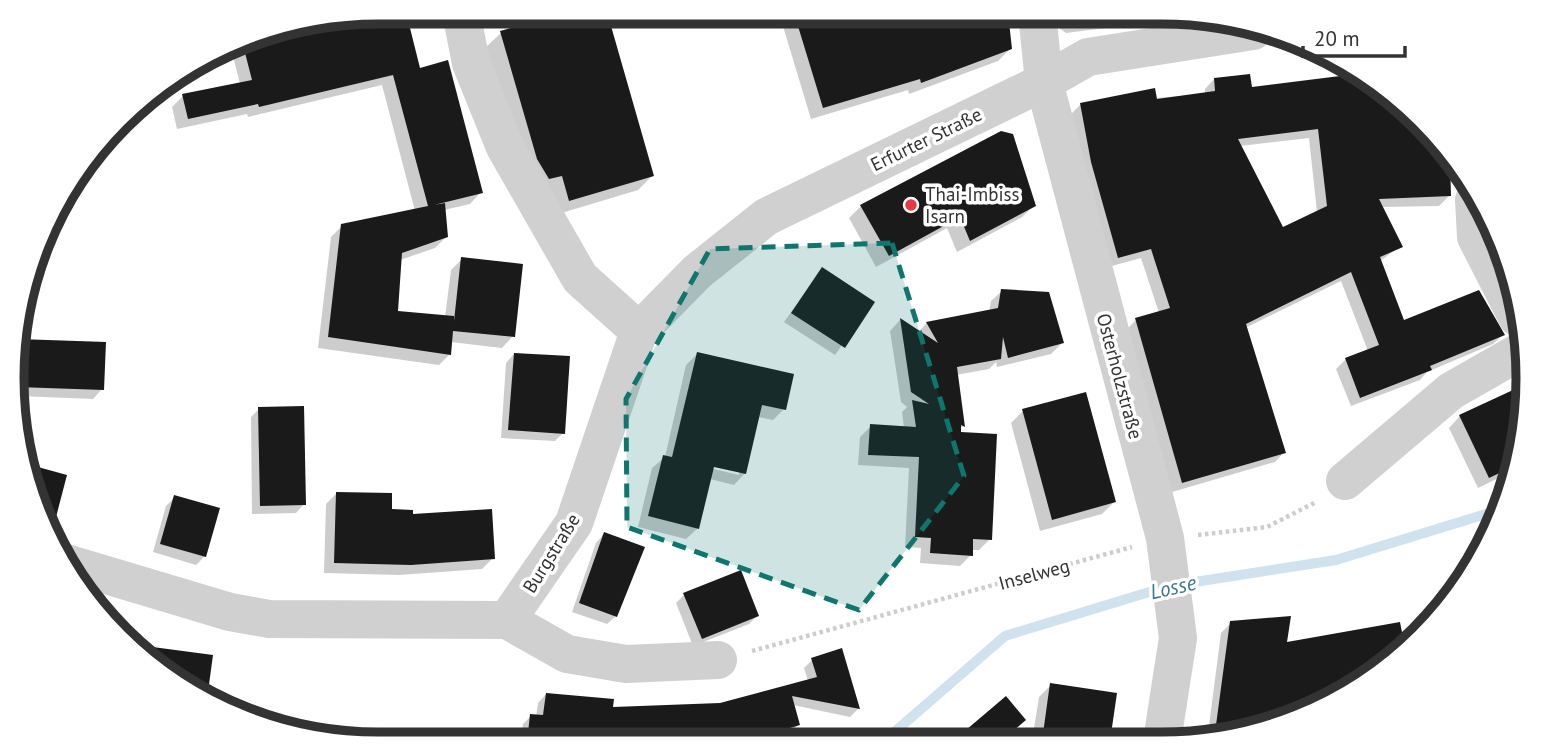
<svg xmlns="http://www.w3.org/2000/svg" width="1541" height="756" viewBox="0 0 1541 756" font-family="'PT Sans',sans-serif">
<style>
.shadow{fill:#0003;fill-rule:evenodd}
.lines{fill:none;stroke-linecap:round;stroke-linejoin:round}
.stream{stroke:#cfe2ee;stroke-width:10}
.building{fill:#1a1a1a;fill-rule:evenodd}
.path{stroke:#cdcdcd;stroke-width:4.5;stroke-dasharray:3.5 3.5;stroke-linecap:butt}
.minor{stroke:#d0d0d0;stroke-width:38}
.marked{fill:#0f766e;fill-opacity:0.2;stroke:#0f766e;stroke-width:5;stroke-dasharray:14 9;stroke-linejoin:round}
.poi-dot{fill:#e63946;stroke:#fff;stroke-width:2.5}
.labels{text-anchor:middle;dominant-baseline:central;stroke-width:7;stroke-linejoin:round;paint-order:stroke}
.street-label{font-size:19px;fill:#333;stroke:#fff}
.poi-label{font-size:19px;fill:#333;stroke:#fff;text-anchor:start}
.water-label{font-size:21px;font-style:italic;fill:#3f7597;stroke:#fff}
.rim{fill:none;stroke:#333;stroke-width:9}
</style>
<rect width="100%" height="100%" fill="#fff"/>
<g class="shadow">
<polygon points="519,12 605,12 652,176 638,190 555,215 523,174 486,47 501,33 523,26"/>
<polygon points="779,13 867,13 872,30 923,13 1006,13 1010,49 998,61 909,94 908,90 811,119"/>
<polygon points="1054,13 1122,13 1122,19 1114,27 1066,33 1056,26"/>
<polygon points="369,14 418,70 481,192 470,204 444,210 446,237 435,248 400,260 397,313 445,317 451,270 462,259 513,336 502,348 451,342 450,354 439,365 318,348 331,237 342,226 415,211 382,85 248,117 247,114 177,129 172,107 183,96 240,84 231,48 260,32"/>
<path d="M1358,76L1364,80L1365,95H1383L1438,137L1448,155L1449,196L1439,206L1381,207L1401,246L1380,261L1403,322L1503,335L1493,344L1427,372L1420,380L1351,406L1336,369L1346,359L1368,351L1341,281L1245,328L1284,452L1275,462L1172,492L1126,330L1136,320L1159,313L1141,258L1108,267L1071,114L1081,104L1205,94V89L1214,79L1250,89ZM1309,138L1317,212L1282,229L1240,146Z"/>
<polygon points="1034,205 1022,217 957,252 947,228 876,267 849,218 861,206"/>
<polygon points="822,269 873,302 835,355 784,322"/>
<polygon points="32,276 31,342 102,389 93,399 18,396 17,430 19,306"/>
<polygon points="1002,291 1062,343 1051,354 997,367 996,362 989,369 956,375 963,426 959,430 990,539 979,550 971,550 971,555 960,566 920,563 921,548 905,547 909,468 858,465 860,437 871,426 904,428 902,412 907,407 901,402 890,331 900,320 918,332 927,323 989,312 991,301"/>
<polygon points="514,354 563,433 555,441 501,438 506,363"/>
<path d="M697,354L784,409L773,420L758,417L745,473L734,485L710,479L698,528L686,539L638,527L652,468L665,457L686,365ZM706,464L739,471V475L705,467Z"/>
<polygon points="1526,385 1528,402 1509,473 1478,488 1449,428 1460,416"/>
<polygon points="259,409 304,504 296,513 252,514 251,417"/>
<polygon points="1023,411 1114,502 1102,514 1040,531 1011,423"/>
<polygon points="337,493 411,516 493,558 482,569 399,575 324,573 326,504"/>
<polygon points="175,497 205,556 196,565 153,552 166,506"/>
<polygon points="604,534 616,616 607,624 572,612 596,543"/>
<polygon points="684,595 757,616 749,624 693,646 676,603"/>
<polygon points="1231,623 1288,644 1276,725 1207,741 1221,633"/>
<polygon points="841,650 858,709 850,717 793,705 798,725 790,733 759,742 521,743 523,724 531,716 536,717 538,703 546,694 611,709 720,705 808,681 804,668 812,660"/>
<polygon points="1051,685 1108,741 1032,741 1039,697"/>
</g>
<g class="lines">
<polyline class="stream" points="883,742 1005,636 1169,586 1336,560 1499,510"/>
</g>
<g class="building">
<polygon points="378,12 406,12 420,68 448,60 483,193 434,205 445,203 448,237 402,253 398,311 454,316 454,321 461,257 523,264 515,337 453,331 451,355 328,337 341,224 428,206 393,75 259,107 258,104 188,119 182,94 252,80 243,45 309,29 307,24"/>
<polygon points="537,12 607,12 654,176 569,201 562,176 549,179 537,159 500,31 539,20"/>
<polygon points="794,13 869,13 873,28 917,13 1008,13 1012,49 921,83 920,79 823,108"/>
<path d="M1250,74L1252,87L1356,74L1438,137L1450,158L1451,196L1379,199L1403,247L1380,257L1404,320L1479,290L1505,335L1430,366L1432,370L1360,398L1345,358L1379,345L1351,272L1246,324L1286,453L1182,483L1135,318L1170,308L1151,249L1118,258L1091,162L1080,103L1155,88L1157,99L1215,91L1214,78ZM1318,129L1327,206L1283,227L1238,139Z"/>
<polygon points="1001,131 1013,134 1036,206 970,241 960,217 889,256 860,205"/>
<polygon points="822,267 875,302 845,348 791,313"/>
<polygon points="1001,289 1049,292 1064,343 1008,358 1003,337 1001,359 957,367 965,427 961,425 961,432 997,434 992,540 973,539 973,556 930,553 931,538 915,537 919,457 868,455 870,424 916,427 912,400 929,404 911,392 900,318 938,343 926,322 998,308"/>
<polygon points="18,339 106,342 104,390 17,387"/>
<polygon points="697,352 794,374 786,410 762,405 746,474 714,467 699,529 648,516 663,455 672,457"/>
<polygon points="514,353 570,356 565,434 508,430"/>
<polygon points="1526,384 1528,402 1510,468 1489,478 1459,415"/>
<polygon points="1086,392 1116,502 1052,520 1022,409"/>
<polygon points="304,406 306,505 260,506 258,407"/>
<polygon points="27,464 67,475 50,540 50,539"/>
<polygon points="336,492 392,493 392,509 413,510 413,514 492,509 495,559 411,565 334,563"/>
<polygon points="174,495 220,508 206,557 160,544"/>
<polygon points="604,532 645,547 617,617 579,603"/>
<polygon points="741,570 759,616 702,639 683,593"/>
<polygon points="1291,616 1287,642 1400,622 1405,648 1367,682 1281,724 1214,740 1230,621"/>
<polygon points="130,644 213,655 207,699 178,679"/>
<polygon points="842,648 860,709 792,696 800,725 742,742 527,743 530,714 543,715 546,693 614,699 613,707 720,703 817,677 811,658"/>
<polygon points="1050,683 1117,693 1110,741 1042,741"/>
<polygon points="1006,696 1026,720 1001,741 953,741"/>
</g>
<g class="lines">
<g class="path">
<polyline points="1198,535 1267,527 1316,502"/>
<polyline points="752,651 1132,547"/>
</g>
<g class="minor">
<polyline points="461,12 471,63 505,147 580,278 639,331"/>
<polyline points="1037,13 1044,82 1165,538 1178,638 1162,741"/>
<polyline points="1474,200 1476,237 1517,317"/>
<polyline points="1345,481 1451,391 1521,351"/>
<polyline points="66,563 230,612 269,619 507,620 567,654 626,664 718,660"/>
<polyline points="507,620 574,523 639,331 697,272 766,217 1044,82 1088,57 1253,31"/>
</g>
</g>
<path class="marked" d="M892,243L964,476L859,610L627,527L626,399L710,249Z"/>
<circle class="poi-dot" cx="911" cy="205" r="7"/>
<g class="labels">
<g class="street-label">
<text transform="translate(926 139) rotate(-26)">Erfurter Straße</text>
<text transform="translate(1120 376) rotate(75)">Osterholzstraße</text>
<text transform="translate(551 553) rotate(-58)">Burgstraße</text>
<text transform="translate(1034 574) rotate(-15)">Inselweg</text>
</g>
<g class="poi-label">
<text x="925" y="194">Thai-Imbiss<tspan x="925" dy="22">Isarn</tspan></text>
</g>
<g class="water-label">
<text transform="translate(1173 587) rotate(-13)">Losse</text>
</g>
</g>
<path d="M0 0H1541V756H0ZM378 24H1162A354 354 0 0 1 1516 378V378A354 354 0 0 1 1162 732H378A354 354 0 0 1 24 378V378A354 354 0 0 1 378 24Z" fill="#fff" fill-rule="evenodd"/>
<path class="rim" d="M378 24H1162A354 354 0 0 1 1516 378V378A354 354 0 0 1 1162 732H378A354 354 0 0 1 24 378V378A354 354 0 0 1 378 24Z"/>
<path d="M1303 46v10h102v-10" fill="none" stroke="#333333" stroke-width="3.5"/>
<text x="1314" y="46" font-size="21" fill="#333333" stroke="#ffffff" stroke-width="5" paint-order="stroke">20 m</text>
</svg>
